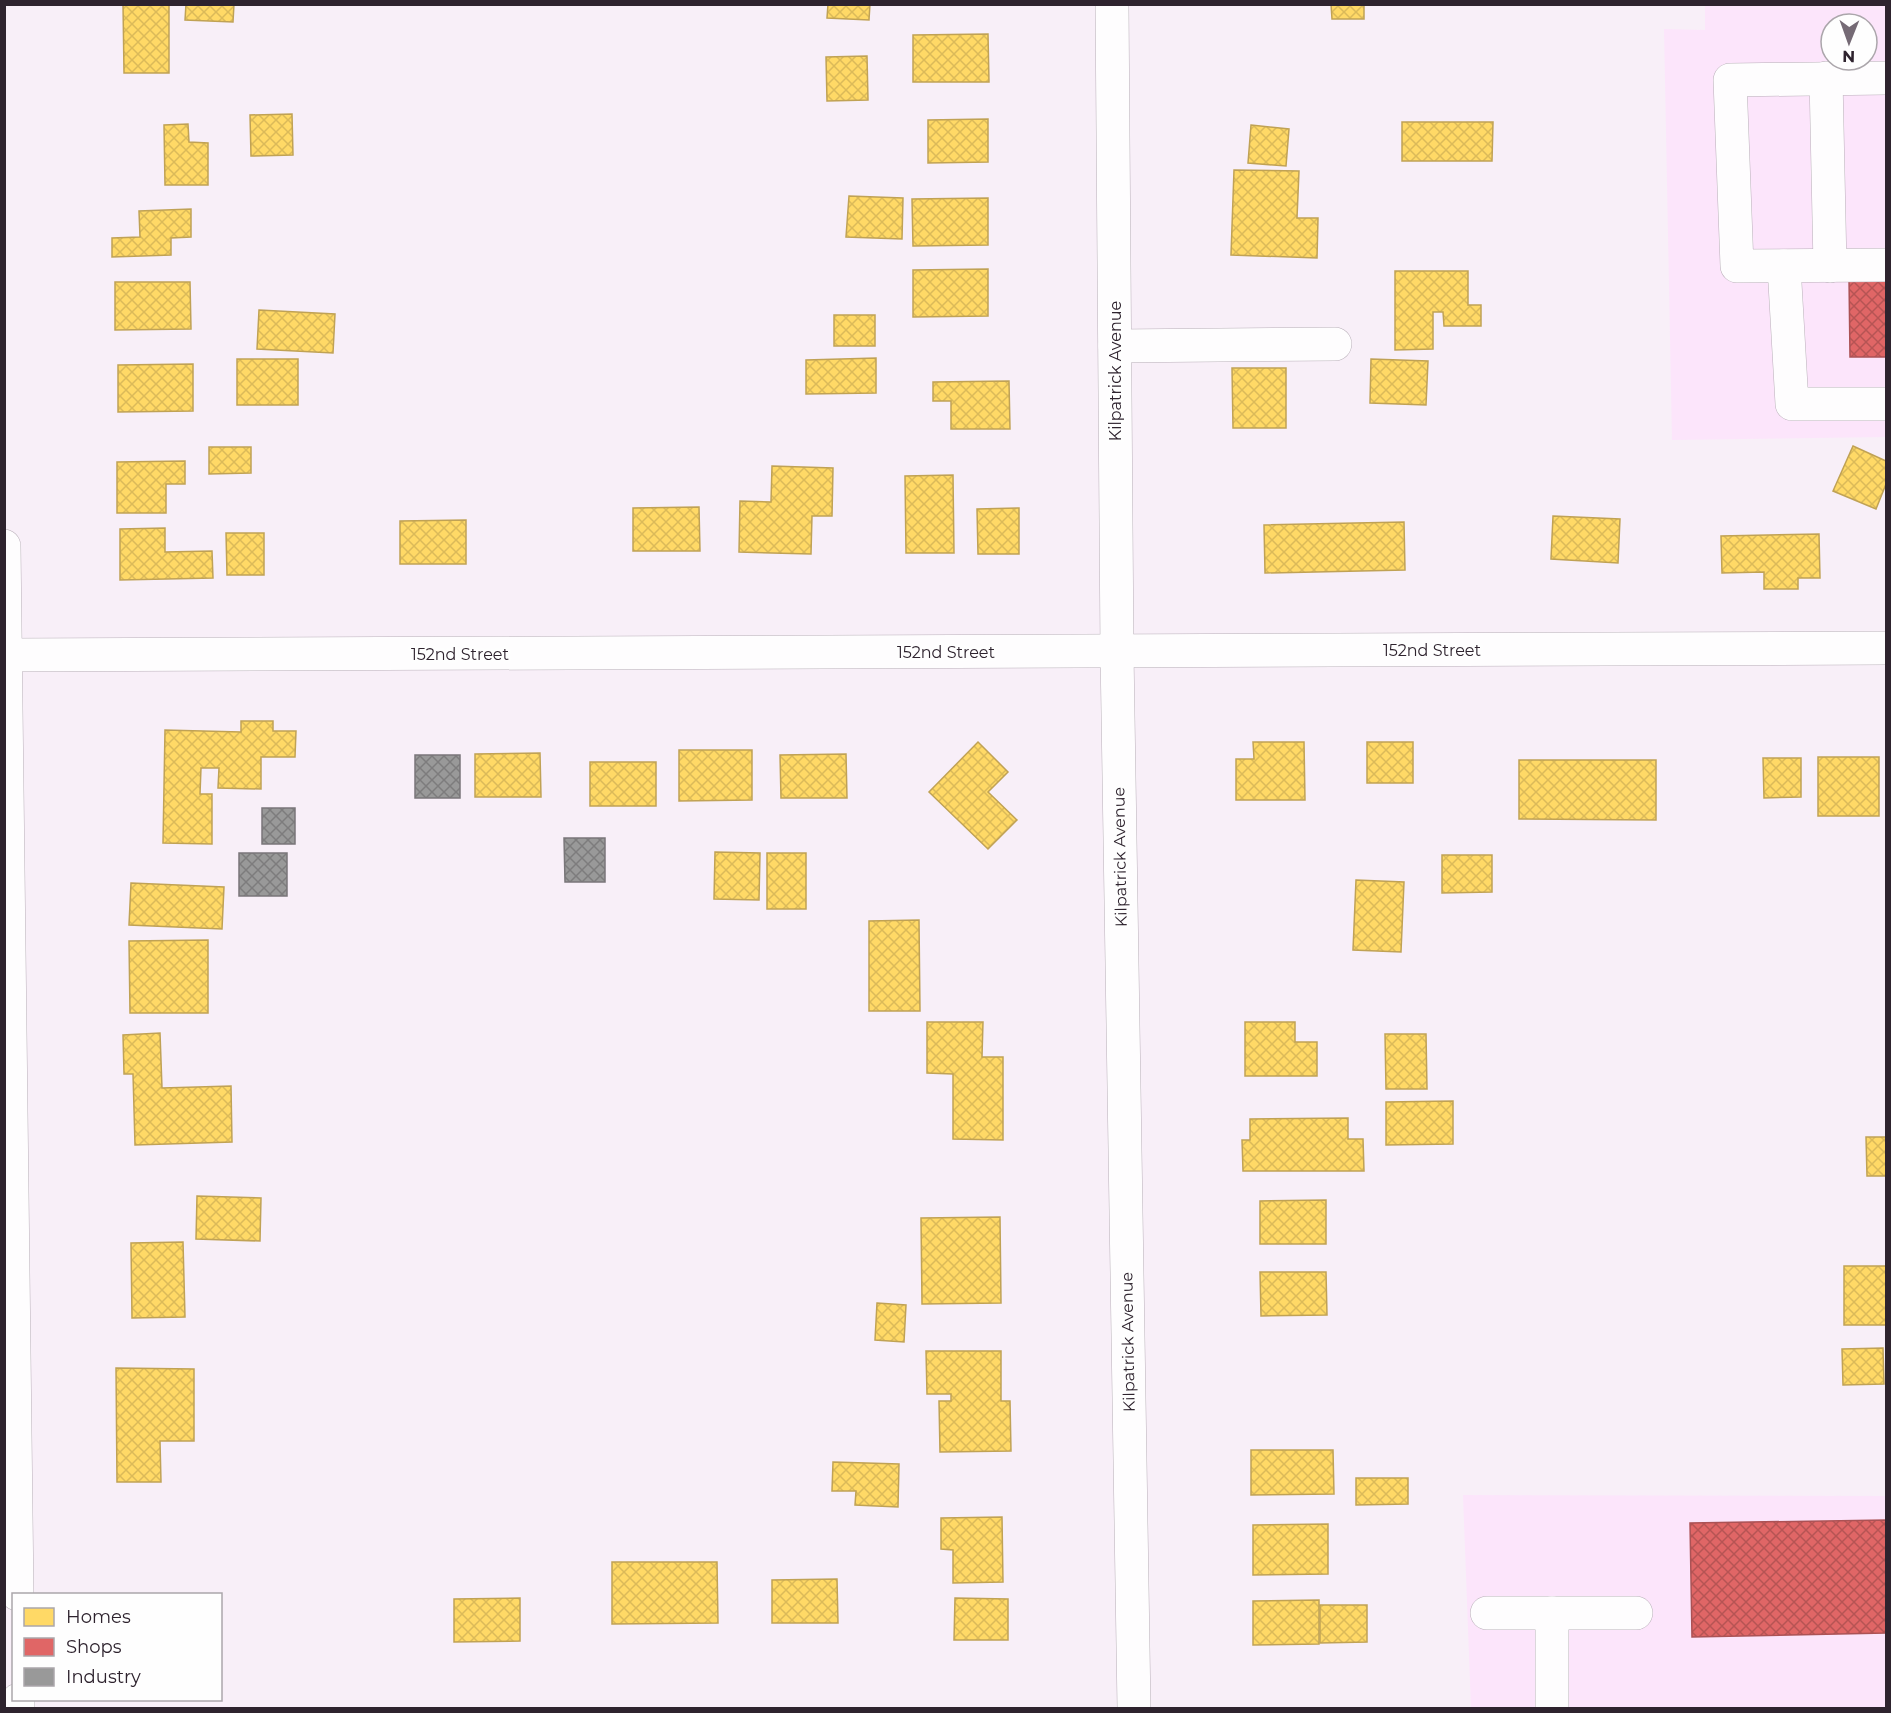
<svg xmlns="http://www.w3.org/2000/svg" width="1891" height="1713" viewBox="0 0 1891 1713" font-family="Montserrat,sans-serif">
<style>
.built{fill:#fce5fb;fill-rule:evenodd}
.homes{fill:url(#homes-cross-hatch);stroke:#c0a255;stroke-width:1.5}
.shops{fill:url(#shops-cross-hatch);stroke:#ab5255;stroke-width:1.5}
.industry{fill:url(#industry-cross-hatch);stroke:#797679;stroke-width:1.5}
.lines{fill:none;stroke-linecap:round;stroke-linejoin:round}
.minor-casing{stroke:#b9b0b9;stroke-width:34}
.minor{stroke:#fefdfe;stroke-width:33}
.labels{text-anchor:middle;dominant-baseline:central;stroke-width:6;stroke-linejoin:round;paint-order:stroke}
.street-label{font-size:16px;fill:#2e232e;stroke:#fefefe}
</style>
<defs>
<pattern id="homes-cross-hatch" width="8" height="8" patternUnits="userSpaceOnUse" patternTransform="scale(1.5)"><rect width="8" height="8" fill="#ffd966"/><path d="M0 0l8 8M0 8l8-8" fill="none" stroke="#dbba59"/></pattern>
<pattern id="shops-cross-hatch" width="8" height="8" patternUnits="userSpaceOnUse" patternTransform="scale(1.5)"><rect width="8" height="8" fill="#e06666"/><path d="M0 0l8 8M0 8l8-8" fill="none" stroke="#b65454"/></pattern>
<pattern id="industry-cross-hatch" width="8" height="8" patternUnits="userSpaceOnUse" patternTransform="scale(1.5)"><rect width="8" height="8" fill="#999"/><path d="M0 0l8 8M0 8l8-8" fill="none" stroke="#7d7c7d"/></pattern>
</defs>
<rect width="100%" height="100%" fill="#f8eff8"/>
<g class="built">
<path d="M1705,5H1886V437L1672,440L1664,29L1705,30ZM1831,24H1867V60H1831Z"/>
<polygon points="1463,1495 1886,1496 1886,1708 1471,1708"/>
</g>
<g class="homes">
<polygon points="123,4 169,4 169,73 124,73"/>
<polygon points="186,4 234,4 233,22 185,20"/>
<polygon points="828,4 870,4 869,20 827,18"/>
<polygon points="1331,4 1364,4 1364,19 1332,19"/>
<polygon points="988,34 989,82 913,82 913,35"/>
<polygon points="867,56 868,100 827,101 826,57"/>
<polygon points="292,114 293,155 251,156 250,115"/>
<polygon points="988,119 988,162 928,163 928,120"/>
<polygon points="1402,122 1493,122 1492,161 1402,161"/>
<polygon points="188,124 189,142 208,143 208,185 165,185 164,125"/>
<polygon points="1251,125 1289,129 1286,166 1248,163"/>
<polygon points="1234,170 1299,171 1297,218 1318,218 1317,258 1231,255"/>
<polygon points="849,196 903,198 902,239 846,237"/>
<polygon points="988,198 988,245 913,246 912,199"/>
<polygon points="191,209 191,237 171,238 171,255 112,257 112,238 140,237 139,211"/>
<polygon points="988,269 988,316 913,317 913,270"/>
<polygon points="1395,271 1468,271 1468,305 1481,305 1481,326 1444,326 1443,312 1433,312 1433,349 1395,350"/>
<polygon points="115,282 190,282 191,329 115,330"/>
<polygon points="259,310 335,314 333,353 257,349"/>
<rect x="834" y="315" width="41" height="31"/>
<polygon points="876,358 876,393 806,394 806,360"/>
<rect x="237" y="359" width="61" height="46"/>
<polygon points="1371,359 1428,361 1426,405 1370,403"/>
<polygon points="193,364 193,411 118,412 118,365"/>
<polygon points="1232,368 1286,368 1286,428 1233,428"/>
<polygon points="1009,381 1010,429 951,429 951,401 933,401 933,382"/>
<polygon points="1853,446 1886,461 1886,484 1876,509 1833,491"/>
<polygon points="209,447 251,447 251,473 209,474"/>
<polygon points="185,461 185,484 166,484 166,513 117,513 117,462"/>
<polygon points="772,466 833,468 832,516 812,516 811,554 739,552 740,501 771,502"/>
<polygon points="953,475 954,553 906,553 905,476"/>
<polygon points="699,507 700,551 633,551 633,508"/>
<polygon points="1019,508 1019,554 978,554 977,509"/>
<polygon points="1553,516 1620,519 1618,563 1551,559"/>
<polygon points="466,520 466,564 400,564 400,521"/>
<polygon points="1404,522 1405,570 1265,573 1264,525"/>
<polygon points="165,528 165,552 212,551 213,578 120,580 120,529"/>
<polygon points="226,533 264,533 264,575 227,575"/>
<polygon points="1819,534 1820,578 1798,578 1798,589 1764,589 1764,572 1722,573 1721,536"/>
<polygon points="241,721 273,721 273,731 296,731 295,757 261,757 261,789 218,788 219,768 201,768 200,794 212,794 212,844 163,843 165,730 241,732"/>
<polygon points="978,742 1008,772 988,792 1017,820 988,849 929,792"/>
<polygon points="1253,742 1304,742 1305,800 1236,800 1236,759 1254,759"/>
<rect x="1367" y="742" width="46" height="41"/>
<polygon points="679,750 752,750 752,800 679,801"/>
<polygon points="540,753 541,797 475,797 475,754"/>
<polygon points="846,754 847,798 781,798 780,755"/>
<rect x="1818" y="757" width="61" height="59"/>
<polygon points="1763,758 1801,758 1801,797 1764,798"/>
<polygon points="1519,760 1656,760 1656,820 1519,819"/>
<rect x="590" y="762" width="66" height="44"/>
<polygon points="715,852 760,853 759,900 714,899"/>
<rect x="767" y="853" width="39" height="56"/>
<polygon points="1442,855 1492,855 1492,892 1442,893"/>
<polygon points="1356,880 1404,882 1401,952 1353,950"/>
<polygon points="131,883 224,887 222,929 129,925"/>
<polygon points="919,920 920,1011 869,1011 869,921"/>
<polygon points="208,940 208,1013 130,1013 129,941"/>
<polygon points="927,1022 983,1022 982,1057 1003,1057 1003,1140 953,1139 953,1074 927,1073"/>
<polygon points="1245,1022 1295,1022 1295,1042 1317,1042 1317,1076 1245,1076"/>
<polygon points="160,1033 162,1088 231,1086 232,1142 135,1145 133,1074 124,1074 123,1035"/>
<polygon points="1385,1034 1426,1034 1427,1089 1386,1089"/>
<polygon points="1453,1101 1453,1144 1386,1145 1386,1102"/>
<polygon points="1348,1118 1348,1139 1363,1139 1364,1171 1243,1171 1242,1140 1250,1140 1250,1119"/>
<polygon points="1866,1137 1886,1137 1886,1176 1867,1176"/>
<polygon points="197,1196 261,1198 260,1241 196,1239"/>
<polygon points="1326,1200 1326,1244 1260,1244 1260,1201"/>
<polygon points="1000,1217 1001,1303 922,1304 921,1218"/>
<polygon points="183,1242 185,1317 132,1318 131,1243"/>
<rect x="1844" y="1266" width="42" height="59"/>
<polygon points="1260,1272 1326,1272 1327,1315 1261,1316"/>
<polygon points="877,1303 906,1305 904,1342 875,1340"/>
<polygon points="1883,1348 1884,1384 1843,1385 1842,1349"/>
<polygon points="926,1351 1001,1351 1001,1401 1010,1401 1011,1451 940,1452 939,1401 951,1401 951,1394 927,1394"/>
<polygon points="116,1368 194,1369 194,1441 160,1441 161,1482 117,1482"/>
<polygon points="1251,1450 1333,1450 1334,1494 1251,1495"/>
<polygon points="833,1462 899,1464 898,1507 855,1505 856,1491 832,1491"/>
<polygon points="1356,1478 1408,1478 1408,1504 1356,1505"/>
<polygon points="1002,1517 1003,1582 953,1583 953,1550 941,1549 941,1518"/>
<polygon points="1328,1524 1328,1574 1253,1575 1253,1525"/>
<polygon points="612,1562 717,1562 718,1623 612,1624"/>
<polygon points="837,1579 838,1623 772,1623 772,1580"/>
<polygon points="520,1598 520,1641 454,1642 454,1599"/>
<polygon points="955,1598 1008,1599 1008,1640 954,1640"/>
<polygon points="1319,1600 1319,1644 1253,1645 1253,1601"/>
<polygon points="1320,1605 1367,1605 1367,1642 1320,1643"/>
</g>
<g class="shops">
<polygon points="1849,278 1886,278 1886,357 1850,357"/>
<polygon points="1886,1520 1886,1633 1692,1637 1690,1523"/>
</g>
<g class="industry">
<rect x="415" y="755" width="45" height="43"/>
<rect x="262" y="808" width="33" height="36"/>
<polygon points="564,838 605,838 605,882 565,882"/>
<rect x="239" y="853" width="48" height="43"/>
</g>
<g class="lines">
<defs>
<g id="minor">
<polyline points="1112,4 1117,652 1134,1708"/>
<polyline points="1826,78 1830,266"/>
<polyline points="1886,78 1730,80 1737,266 1886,265"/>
<polyline points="1784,266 1792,404 1886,404"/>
<polyline points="1115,346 1335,344"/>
<polyline points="4,546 17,1594"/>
<polyline points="5,655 1886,648"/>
<polyline points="1487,1613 1636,1613"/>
<polyline points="18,1700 18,1708"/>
<polyline points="1552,1708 1552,1613"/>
</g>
</defs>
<use href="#minor" class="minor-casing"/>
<use href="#minor" class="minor"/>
</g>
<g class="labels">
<g class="street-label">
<text transform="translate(1115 371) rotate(-90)">Kilpatrick Avenue</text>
<text x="1432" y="650">152nd Street</text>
<text x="946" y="652">152nd Street</text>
<text x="460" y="654">152nd Street</text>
<text transform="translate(1120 857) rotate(-91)">Kilpatrick Avenue</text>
<text transform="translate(1128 1342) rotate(-91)">Kilpatrick Avenue</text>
</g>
</g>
<rect width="1891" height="1713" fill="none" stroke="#2e232e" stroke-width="12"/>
<rect x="12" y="1593" width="210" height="108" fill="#fefefe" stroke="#aba6ab" stroke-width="1.5"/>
<rect x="24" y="1608" width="30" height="18" fill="#ffd966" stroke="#aba6ab" stroke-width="1.5"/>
<text x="66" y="1623" font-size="18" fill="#2e232e">Homes</text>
<rect x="24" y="1638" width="30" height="18" fill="#e06666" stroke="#aba6ab" stroke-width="1.5"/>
<text x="66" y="1653" font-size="18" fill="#2e232e">Shops</text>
<rect x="24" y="1668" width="30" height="18" fill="#999999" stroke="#aba6ab" stroke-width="1.5"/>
<text x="66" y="1683" font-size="18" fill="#2e232e">Industry</text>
<g transform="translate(1849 42) rotate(181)"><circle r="28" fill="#fefefe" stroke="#aba6ab" stroke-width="1.5"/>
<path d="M0-4.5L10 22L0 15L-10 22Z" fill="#756a75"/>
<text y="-9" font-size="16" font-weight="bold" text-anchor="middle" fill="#2e232e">N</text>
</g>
</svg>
